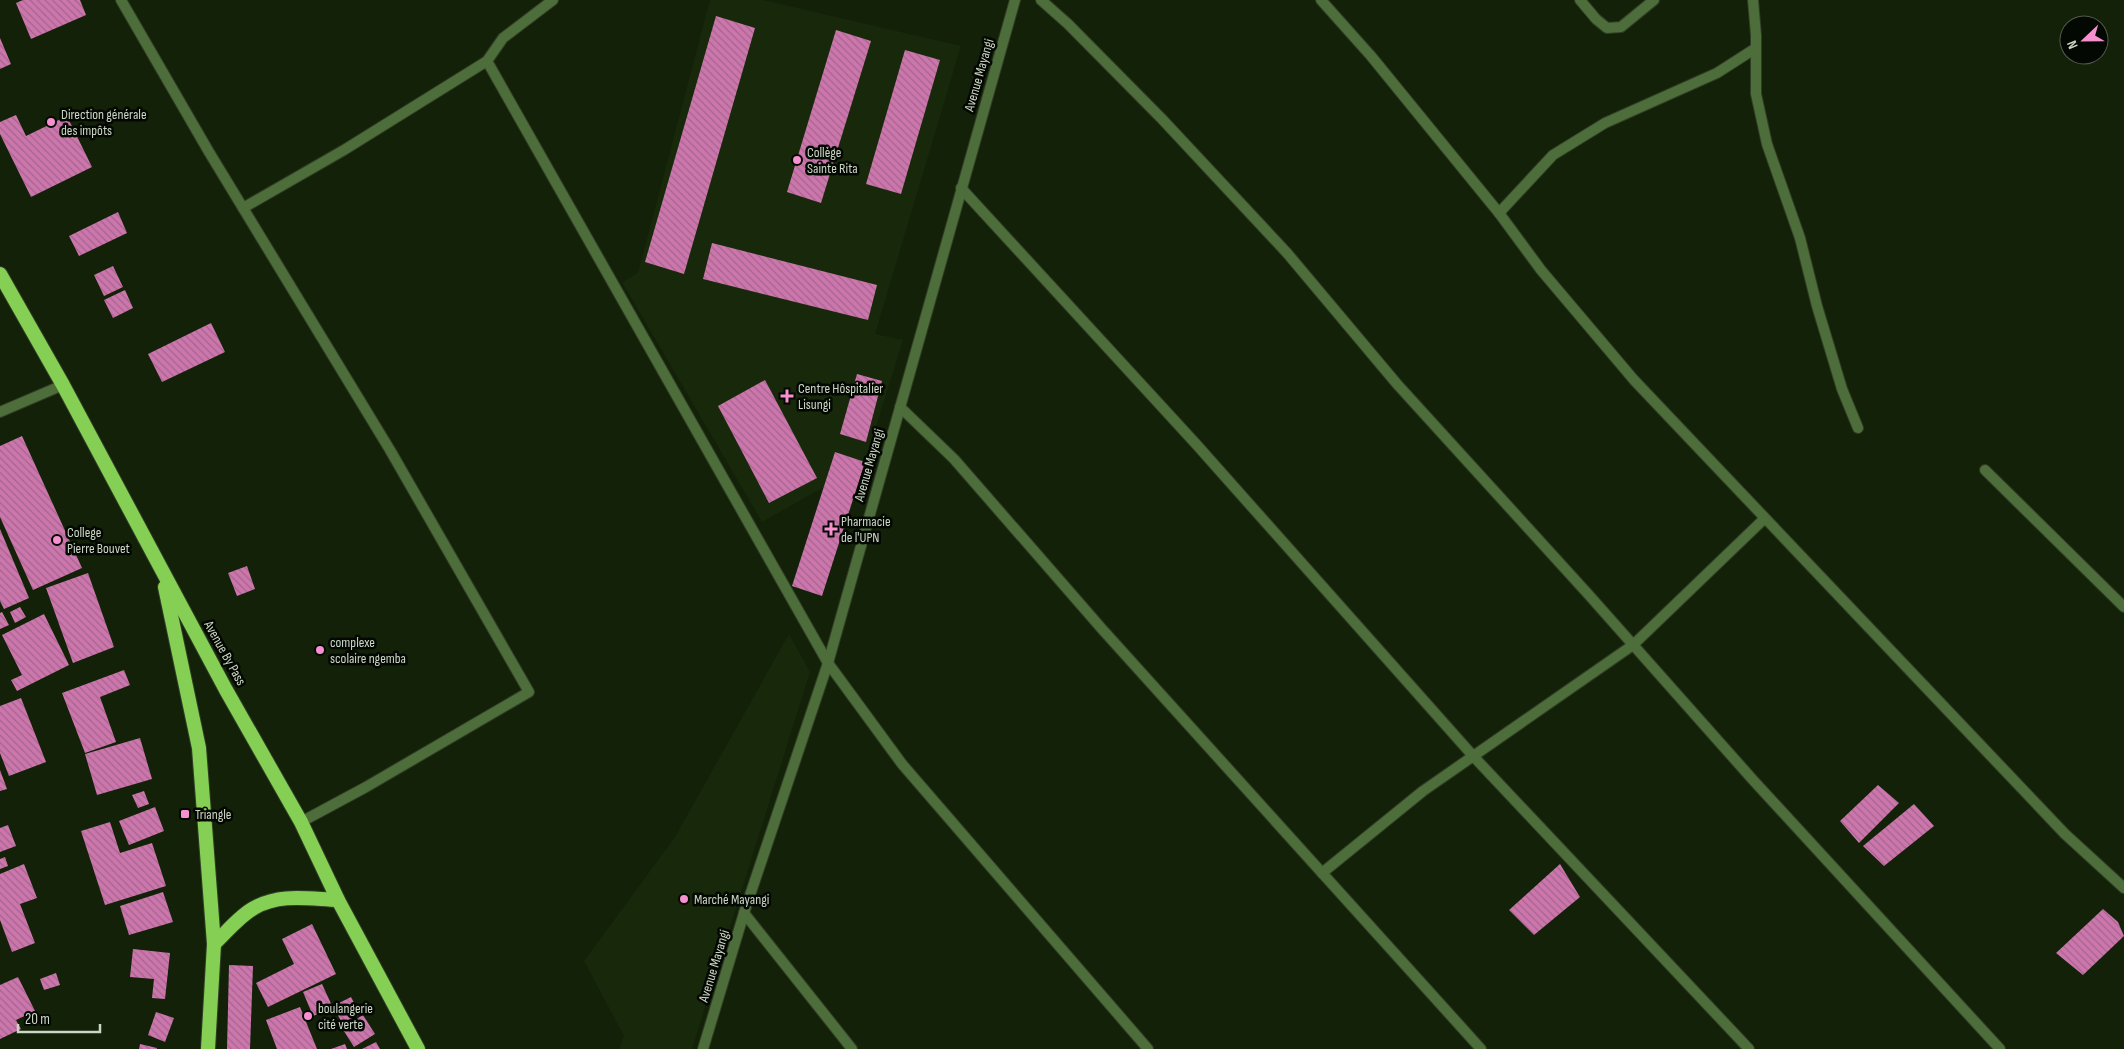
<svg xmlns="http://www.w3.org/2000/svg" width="2124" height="1049" viewBox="0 0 2124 1049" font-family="'Sofia Sans Condensed',sans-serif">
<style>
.built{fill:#17290a}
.building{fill:url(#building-back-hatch)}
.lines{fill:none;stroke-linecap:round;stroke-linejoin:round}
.service-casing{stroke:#303e26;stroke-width:12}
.minor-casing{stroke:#303e26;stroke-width:12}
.tertiary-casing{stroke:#303e26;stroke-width:12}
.trunk-casing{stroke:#303e26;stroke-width:16}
.service{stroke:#4d6d3a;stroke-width:10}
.minor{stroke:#4d6d3a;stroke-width:10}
.tertiary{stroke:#4d6d3a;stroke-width:10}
.trunk{stroke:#85d054;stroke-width:14}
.poi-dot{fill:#f690d0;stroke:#040802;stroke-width:2}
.labels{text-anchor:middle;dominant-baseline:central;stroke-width:5;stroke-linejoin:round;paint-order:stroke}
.street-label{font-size:14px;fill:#ccd6c6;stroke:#040802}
.poi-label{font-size:14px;fill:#ccd6c6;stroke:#040802;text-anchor:start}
</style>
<defs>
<pattern id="building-back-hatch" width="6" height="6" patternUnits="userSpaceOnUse" patternTransform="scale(1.25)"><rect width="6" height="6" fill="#cd76ad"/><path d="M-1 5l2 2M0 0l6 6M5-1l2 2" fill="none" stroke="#a2668b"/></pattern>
</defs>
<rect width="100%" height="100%" fill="#122108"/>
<g class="built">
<polygon points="710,0 763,0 961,46 875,334 903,340 865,462 835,452 824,487 762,522 622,282 638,273"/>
<polygon points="789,634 810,672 692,1049 619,1049 624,1036 584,961 675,837"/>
</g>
<g class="building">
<polygon points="23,0 80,0 86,15 31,39 16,3"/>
<polygon points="716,16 755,28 684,274 645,262"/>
<polygon points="836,30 871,41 821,203 787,192"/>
<polygon points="0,38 11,64 0,69"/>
<polygon points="905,50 940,60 901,194 866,184"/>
<polygon points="16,115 26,136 67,116 92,167 31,197 0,134 0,122"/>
<polygon points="118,212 127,233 79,256 69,236"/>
<polygon points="712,243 877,285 868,320 703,279"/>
<polygon points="113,266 123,287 104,296 94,275"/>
<polygon points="125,290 133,308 113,318 104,300"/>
<polygon points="211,323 225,352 162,382 148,354"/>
<polygon points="857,374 882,381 866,442 840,434"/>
<polygon points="765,380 817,478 769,503 718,406"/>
<polygon points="22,436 82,568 33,590 0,517 0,446"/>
<polygon points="835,452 865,462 822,596 792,586"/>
<polygon points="0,529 29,598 4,609 0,601"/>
<polygon points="247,566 255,589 237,596 228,573"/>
<polygon points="88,573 114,647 73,663 46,588"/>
<polygon points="20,607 26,617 15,623 10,612"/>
<polygon points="2,612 9,625 0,629 0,613"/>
<polygon points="44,614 69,665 17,691 11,680 22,675 2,635"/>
<polygon points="124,670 130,685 100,697 116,742 85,753 62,693"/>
<polygon points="21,698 46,762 9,776 0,753 0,706"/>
<polygon points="140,738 152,779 97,795 85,754"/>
<polygon points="0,770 7,789 0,791"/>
<polygon points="1878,785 1899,803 1859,843 1840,821"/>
<polygon points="144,791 149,804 138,808 132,795"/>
<polygon points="1914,804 1934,826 1884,866 1863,846"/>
<polygon points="155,807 164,831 129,845 119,821"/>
<polygon points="110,822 120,853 152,843 166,886 105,905 81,831"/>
<polygon points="8,825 16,846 0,852 0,828"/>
<polygon points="5,857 8,866 0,869 0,859"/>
<polygon points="24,864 37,898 20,904 35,943 12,952 0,920 0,874"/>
<polygon points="1560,864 1580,897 1534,935 1509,910"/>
<polygon points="163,892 173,922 129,935 120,906"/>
<polygon points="2103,909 2118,922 2124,936 2083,975 2056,953"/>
<polygon points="312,924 336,974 268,1007 256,983 294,964 282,939"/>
<polygon points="133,949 170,953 165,999 152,998 154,979 130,977"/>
<polygon points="229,965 253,966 250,1049 227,1049"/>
<polygon points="56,973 60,985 44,990 40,979"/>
<polygon points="18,977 35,1011 16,1020 21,1029 0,1039 0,985"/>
<polygon points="322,984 333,1008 313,1016 303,992"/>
<polygon points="351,997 360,1014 342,1023 333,1006"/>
<polygon points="300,1007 317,1049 277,1049 266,1020"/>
<polygon points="156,1012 174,1018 165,1042 148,1035"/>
<polygon points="363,1015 375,1034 354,1047 342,1028"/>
<polygon points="376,1042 380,1049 362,1049"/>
<polygon points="140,1044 157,1048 157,1049 139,1049"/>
<polygon points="345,1044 347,1049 331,1049"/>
</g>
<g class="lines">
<defs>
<g id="service">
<polyline points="121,0 209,152 390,450 529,692 366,787 301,822"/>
<polyline points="487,61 828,663"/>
<polyline points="243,208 344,150 487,61 503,38 553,0"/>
</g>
<g id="minor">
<polyline points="1041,0 1068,24 1162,119 1287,253 1397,384 1588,594 1753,780 2000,1049"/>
<polyline points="1321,0 1371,56 1499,213 1541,270 1634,380 2065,834 2124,888"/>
<polyline points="1580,0 1596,19 1607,28 1621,27 1654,0"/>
<polyline points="1753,0 1756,35 1756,94 1767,144 1800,238 1817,306 1842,389 1858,428"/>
<polyline points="961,188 1196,444 1474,757 1749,1049"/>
<polyline points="1499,213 1553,155 1605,123 1717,73 1756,48"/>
<polyline points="900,407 954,459 1102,629 1481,1049"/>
<polyline points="0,412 63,385"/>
<polyline points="1985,470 2124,607"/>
<polyline points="828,663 902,764 1148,1049"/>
<polyline points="1322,873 1423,791 1633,645 1764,519"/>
<polyline points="744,913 852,1049"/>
</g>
<polyline id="tertiary" points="703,1049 744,913 828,663 1015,0"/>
<g id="trunk">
<polyline points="0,274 63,385 226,690 301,822 338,900 418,1049"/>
<polyline points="165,587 199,748 214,944 208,1049"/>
<path d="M214,944C226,933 239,916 254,908C280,893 309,899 338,900"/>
</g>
</defs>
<use href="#service" class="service-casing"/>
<use href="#minor" class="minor-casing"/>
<use href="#tertiary" class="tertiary-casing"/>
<use href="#trunk" class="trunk-casing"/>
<use href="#service" class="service"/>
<use href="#minor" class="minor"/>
<use href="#tertiary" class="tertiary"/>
<use href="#trunk" class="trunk"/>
</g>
<g class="poi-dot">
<circle cx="51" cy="122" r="5"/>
<circle cx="797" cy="160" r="5"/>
<path d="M784.5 388.5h5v5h5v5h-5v5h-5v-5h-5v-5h5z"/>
<path d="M828.5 521.5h5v5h5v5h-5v5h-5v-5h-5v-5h5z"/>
<circle cx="57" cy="540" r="5"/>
<circle cx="320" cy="650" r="5"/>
<rect x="180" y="809" width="10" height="10" rx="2.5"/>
<circle cx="684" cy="899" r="5"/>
<circle cx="308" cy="1016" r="5"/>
</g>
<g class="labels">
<g class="street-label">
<text transform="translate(979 75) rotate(-74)">Avenue Mayangi</text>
<text transform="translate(869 465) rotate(-74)">Avenue Mayangi</text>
<text transform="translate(225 653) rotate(61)">Avenue By Pass</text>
<text transform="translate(714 966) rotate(-73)">Avenue Mayangi</text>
</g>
<g class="poi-label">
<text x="61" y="114">Direction générale<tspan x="61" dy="16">des impôts</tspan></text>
<text x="807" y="152">Collège<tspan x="807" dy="16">Sainte Rita</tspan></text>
<text x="798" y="388">Centre Hôspitalier<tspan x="798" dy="16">Lisungi</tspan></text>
<text x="841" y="521">Pharmacie<tspan x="841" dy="16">de l'UPN</tspan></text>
<text x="67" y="532">College<tspan x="67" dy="16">Pierre Bouvet</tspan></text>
<text x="330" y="642">complexe<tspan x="330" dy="16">scolaire ngemba</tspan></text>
<text x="195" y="814">Triangle</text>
<text x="694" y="899">Marché Mayangi</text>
<text x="318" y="1008">boulangerie<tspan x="318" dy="16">cité verte</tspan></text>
</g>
</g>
<g transform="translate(2084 40) rotate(248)"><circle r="24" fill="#040802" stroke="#545a50"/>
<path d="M0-4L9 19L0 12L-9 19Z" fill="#f690d0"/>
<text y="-8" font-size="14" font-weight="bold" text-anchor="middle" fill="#ccd6c6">N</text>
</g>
<path d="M18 1024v8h82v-8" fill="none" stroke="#ccd6c6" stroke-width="2.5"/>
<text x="25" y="1024" font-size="15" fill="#ccd6c6" stroke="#040802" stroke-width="4" paint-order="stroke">20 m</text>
</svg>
